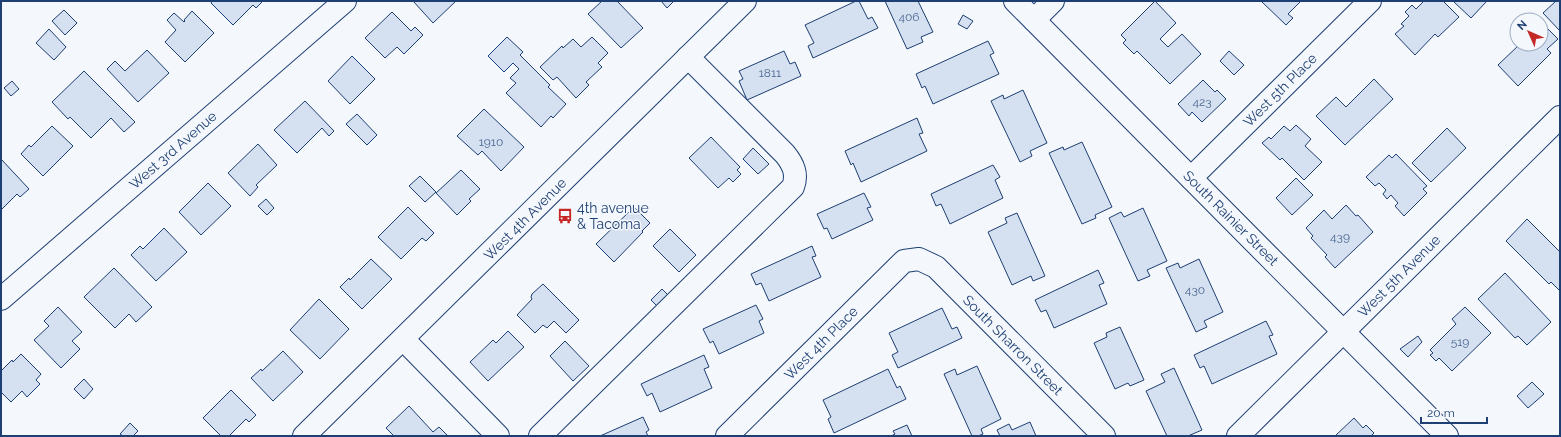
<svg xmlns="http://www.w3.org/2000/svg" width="1561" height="437" viewBox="0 0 1561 437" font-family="Raleway,sans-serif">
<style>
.building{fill:#d5e0f0;stroke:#1d3f73}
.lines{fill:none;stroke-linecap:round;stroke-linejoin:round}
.minor-casing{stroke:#1d3f73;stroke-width:24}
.minor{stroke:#f4f7fb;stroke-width:22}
.labels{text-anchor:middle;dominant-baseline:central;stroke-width:3;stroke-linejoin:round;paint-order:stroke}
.number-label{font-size:12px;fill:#4b6792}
.street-label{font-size:14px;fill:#1d3f73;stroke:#f4f7fb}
.poi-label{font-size:14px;fill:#1d3f73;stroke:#f4f7fb;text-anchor:start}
</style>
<rect width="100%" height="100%" fill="#f4f7fb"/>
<g class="building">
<polygon points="212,1 263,1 256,8 253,5 233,25 211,3"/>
<polygon points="413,1 456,1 433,23"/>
<polygon points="602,1 617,1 643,28 621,48 588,14"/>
<polygon points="661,1 674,1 667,8"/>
<polygon points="856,1 859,1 868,19 872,17 878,28 813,58 808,46 814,43 805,25"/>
<polygon points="885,1 918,1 933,32 921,37 923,42 907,49"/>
<polygon points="1155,1 1176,23 1160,39 1168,47 1182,34 1201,54 1170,84 1137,51 1134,54 1123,43 1126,40 1121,35"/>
<polygon points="1261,1 1301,1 1288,14 1293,18 1286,25"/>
<polygon points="1424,1 1443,1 1459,17 1438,37 1435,34 1415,55 1395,34 1404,26 1401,24 1409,16 1405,12 1412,5 1416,9"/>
<polygon points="1453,1 1487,1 1471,18"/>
<polygon points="1556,1 1560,1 1560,31 1543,13"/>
<polygon points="64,10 77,23 65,35 52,21"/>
<polygon points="192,11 214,33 185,62 165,42 176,30 167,20 174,13 184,22 185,21 184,20"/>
<polygon points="392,12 411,31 415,27 423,35 404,54 397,47 385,58 365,38"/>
<polygon points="963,15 973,21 967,29 958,24"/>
<polygon points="1545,26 1558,39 1547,49 1551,53 1518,86 1498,65 1520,44 1541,44 1541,30"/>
<polygon points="49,29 66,47 54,60 36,43"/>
<polygon points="507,37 523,52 520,55 550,85 548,87 566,104 553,118 551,116 541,127 506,93 516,83 510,78 519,69 513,63 504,72 488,56"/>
<polygon points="592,37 608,53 598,63 602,67 586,82 589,85 576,98 557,77 553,80 540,67 562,46 563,48 573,39 581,47"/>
<polygon points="988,41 994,53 990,55 999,74 933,104 925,86 922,88 916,74"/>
<polygon points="147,50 169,73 138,102 107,69 115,61 125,71"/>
<polygon points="784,51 790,64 795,62 801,76 747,100 739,81 743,79 739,71"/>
<polygon points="1229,51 1244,65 1234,75 1220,61"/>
<polygon points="352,56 375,79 350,104 328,81"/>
<polygon points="84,71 135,122 124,132 111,118 91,138 70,117 68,119 52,102"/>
<polygon points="1374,79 1393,99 1345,145 1316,116 1336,97 1346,107"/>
<polygon points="1203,80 1215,92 1217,90 1226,99 1202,122 1192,112 1189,116 1178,104"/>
<polygon points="12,81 19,89 11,96 4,88"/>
<polygon points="1023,90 1047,143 1030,151 1032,156 1020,162 991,101 1003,95 1004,99"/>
<polygon points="305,101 334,131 329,136 322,128 297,153 274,130"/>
<polygon points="484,109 524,147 501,171 482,151 478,155 457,136"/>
<polygon points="357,114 377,135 367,145 346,124"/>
<polygon points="917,118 923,133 919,134 927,151 861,182 853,163 851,165 845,151"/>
<polygon points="1296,125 1311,139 1305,146 1322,162 1304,180 1282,158 1280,160 1262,143 1269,137 1271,139 1284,126 1290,131"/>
<polygon points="52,126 73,146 43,176 21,154 29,145 31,147"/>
<polygon points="1447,128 1466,148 1431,182 1412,163"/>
<polygon points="711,137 740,167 737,170 741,174 733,182 729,178 718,188 689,158"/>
<polygon points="1082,142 1112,207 1095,215 1096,218 1082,224 1049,153 1063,147 1064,150"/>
<polygon points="258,144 277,165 256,185 258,187 250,196 228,173"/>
<polygon points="753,148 769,164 758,174 743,159"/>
<polygon points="1396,154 1427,186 1423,189 1427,193 1404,216 1395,206 1398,203 1391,195 1387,199 1383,194 1386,190 1379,183 1375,186 1366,177 1389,155 1392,158"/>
<polygon points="1,159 29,189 20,197 17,194 1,210"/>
<polygon points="993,165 1000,177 995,180 1003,198 950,224 941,204 936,206 931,194"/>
<polygon points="461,170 480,189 469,199 471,201 457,215 436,193"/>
<polygon points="420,176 436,192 425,202 409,186"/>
<polygon points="1296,178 1313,195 1292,215 1276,198"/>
<polygon points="208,183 231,206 201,235 179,212"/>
<polygon points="864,193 871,207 867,208 873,220 832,239 827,228 824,229 817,214"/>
<polygon points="266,199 274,208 267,215 258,206"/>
<polygon points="1346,205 1356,216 1358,215 1373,232 1335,268 1325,257 1327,255 1311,238 1313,236 1306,228 1324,210 1332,219"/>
<polygon points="408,207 434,233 426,241 422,238 401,259 378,237"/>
<polygon points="634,207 650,223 642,231 643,232 614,262 596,244"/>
<polygon points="1143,208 1167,261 1147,270 1150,276 1138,281 1109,218 1121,212 1124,217"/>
<polygon points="1017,213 1045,276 1033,281 1031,276 1012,285 988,232 1007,223 1005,218"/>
<polygon points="1527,219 1560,252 1560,291 1551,282 1549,284 1506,241"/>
<polygon points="164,228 187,252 156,281 131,255 140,246 143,249"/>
<polygon points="670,229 696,255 679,272 653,246"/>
<polygon points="812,246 816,256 812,257 821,277 769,301 761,283 756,285 751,274"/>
<polygon points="371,259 392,279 362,309 340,287 349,278 350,280"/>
<polygon points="1199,259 1223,312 1204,321 1207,327 1196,332 1166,268 1178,263 1180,268"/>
<polygon points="114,268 152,307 136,322 129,314 115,328 84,297"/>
<polygon points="1098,270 1104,283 1099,285 1107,304 1054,328 1046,310 1041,312 1035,300"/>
<polygon points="1505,273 1551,322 1527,345 1518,336 1515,338 1478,299"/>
<polygon points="543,284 579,320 566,333 554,321 547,328 543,325 535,333 517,315 532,299 531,297 532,294"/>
<polygon points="662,289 668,295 657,306 651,300"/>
<polygon points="319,299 349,329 320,359 290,330"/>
<polygon points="756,305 763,319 759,321 764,333 719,354 713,341 710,343 703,329"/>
<polygon points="58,307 82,332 72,341 80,349 61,368 34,340 49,326 44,321"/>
<polygon points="1465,307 1491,333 1452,371 1439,358 1436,361 1430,355 1433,353 1430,350 1456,324 1452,319"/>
<polygon points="942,308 952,329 957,327 962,338 898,368 892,355 898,352 889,333"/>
<polygon points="1266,321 1273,335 1269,336 1277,354 1212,384 1204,366 1200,368 1194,355"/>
<polygon points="1120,327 1144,380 1130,386 1128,383 1115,389 1094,343 1107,337 1106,333"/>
<polygon points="508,331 524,347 488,381 470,362 493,340 496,343"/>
<polygon points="1418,336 1422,342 1408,357 1400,349"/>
<polygon points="565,341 589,366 573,381 550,356"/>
<polygon points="283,351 303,372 273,401 251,378 261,369 262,371"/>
<polygon points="21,354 41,374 36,380 40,384 27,397 22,391 11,402 1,392 1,371 12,360 13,362"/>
<polygon points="704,355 709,367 704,369 712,388 660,412 652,393 647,396 641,384"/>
<polygon points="977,366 1001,419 981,429 983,434 978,436 972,436 944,374 955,369 957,375"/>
<polygon points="1174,368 1202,430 1188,436 1167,436 1146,391 1165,382 1161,374"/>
<polygon points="888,369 897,388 900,386 906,399 834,433 828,419 831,417 823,400"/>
<polygon points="84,379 93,389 84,399 74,389"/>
<polygon points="1532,382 1544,394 1528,408 1517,396"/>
<polygon points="231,390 256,415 249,422 246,419 229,436 221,436 203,418"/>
<polygon points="409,406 433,432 439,427 448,436 394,436 386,428"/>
<polygon points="643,417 649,430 646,432 648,436 600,436"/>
<polygon points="1354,418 1363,428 1366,425 1374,433 1371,436 1335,436"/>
<polygon points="1030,422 1036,436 1000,436 997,430 1009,424 1012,430"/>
<polygon points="130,423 138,431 133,436 123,436 120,434"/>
<polygon points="907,425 912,436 891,436 895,434 893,431"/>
</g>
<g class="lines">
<defs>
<g id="minor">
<polyline points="1015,1 1447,436"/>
<polyline points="1034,20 1053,1"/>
<polyline points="1191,178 1370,1"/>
<polyline points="1,299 345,1"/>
<polyline points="403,339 498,436"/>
<polyline points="304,436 745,1"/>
<path d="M540,436L793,187C798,174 793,164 785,154L688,57"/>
<polyline points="727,436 904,261 919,259 936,267 1104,436"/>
<polyline points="1238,436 1560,117"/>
</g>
</defs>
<use href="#minor" class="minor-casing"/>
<use href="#minor" class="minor"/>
</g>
<defs>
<symbol id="bus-bare" viewBox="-9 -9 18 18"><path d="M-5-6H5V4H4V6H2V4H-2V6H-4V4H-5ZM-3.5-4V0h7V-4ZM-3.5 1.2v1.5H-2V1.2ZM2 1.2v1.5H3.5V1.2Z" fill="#c62828" stroke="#f4f7fb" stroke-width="2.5" paint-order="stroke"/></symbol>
</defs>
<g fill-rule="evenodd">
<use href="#bus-bare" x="554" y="205" width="22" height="22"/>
</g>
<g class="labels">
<g class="number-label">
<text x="909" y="17">406</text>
<text x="770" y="73">1811</text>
<text x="1202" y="102">423</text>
<text x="491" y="142">1910</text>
<text x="1340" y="237">439</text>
<text x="1195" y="290">430</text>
<text x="1460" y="342">519</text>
</g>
<g class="street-label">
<text transform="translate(1280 90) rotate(-45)">West 5th Place</text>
<text transform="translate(173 150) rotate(-41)">West 3rd Avenue</text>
<text transform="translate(1231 218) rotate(45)">South Rainier Street</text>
<text transform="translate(525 219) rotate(-45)">West 4th Avenue</text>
<text transform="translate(1399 276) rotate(-45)">West 5th Avenue</text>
<text transform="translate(821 343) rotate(-45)">West 4th Place</text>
<text transform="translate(1013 345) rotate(45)">South Sharron Street</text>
</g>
<g class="poi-label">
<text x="577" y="208">4th avenue<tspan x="577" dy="16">&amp; Tacoma</tspan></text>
</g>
</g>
<rect width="1561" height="437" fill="none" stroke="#1d3f73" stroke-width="4"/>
<g transform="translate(1529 32) rotate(315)"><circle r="19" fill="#f4f7fb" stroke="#9eadc5"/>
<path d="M0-3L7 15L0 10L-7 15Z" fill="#c62828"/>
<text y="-6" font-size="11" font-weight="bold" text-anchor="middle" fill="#1d3f73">N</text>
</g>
<path d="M1421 417v6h66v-6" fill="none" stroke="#1d3f73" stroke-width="2"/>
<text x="1427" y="417" font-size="12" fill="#1d3f73" stroke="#f4f7fb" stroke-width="3" paint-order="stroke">20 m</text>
</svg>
